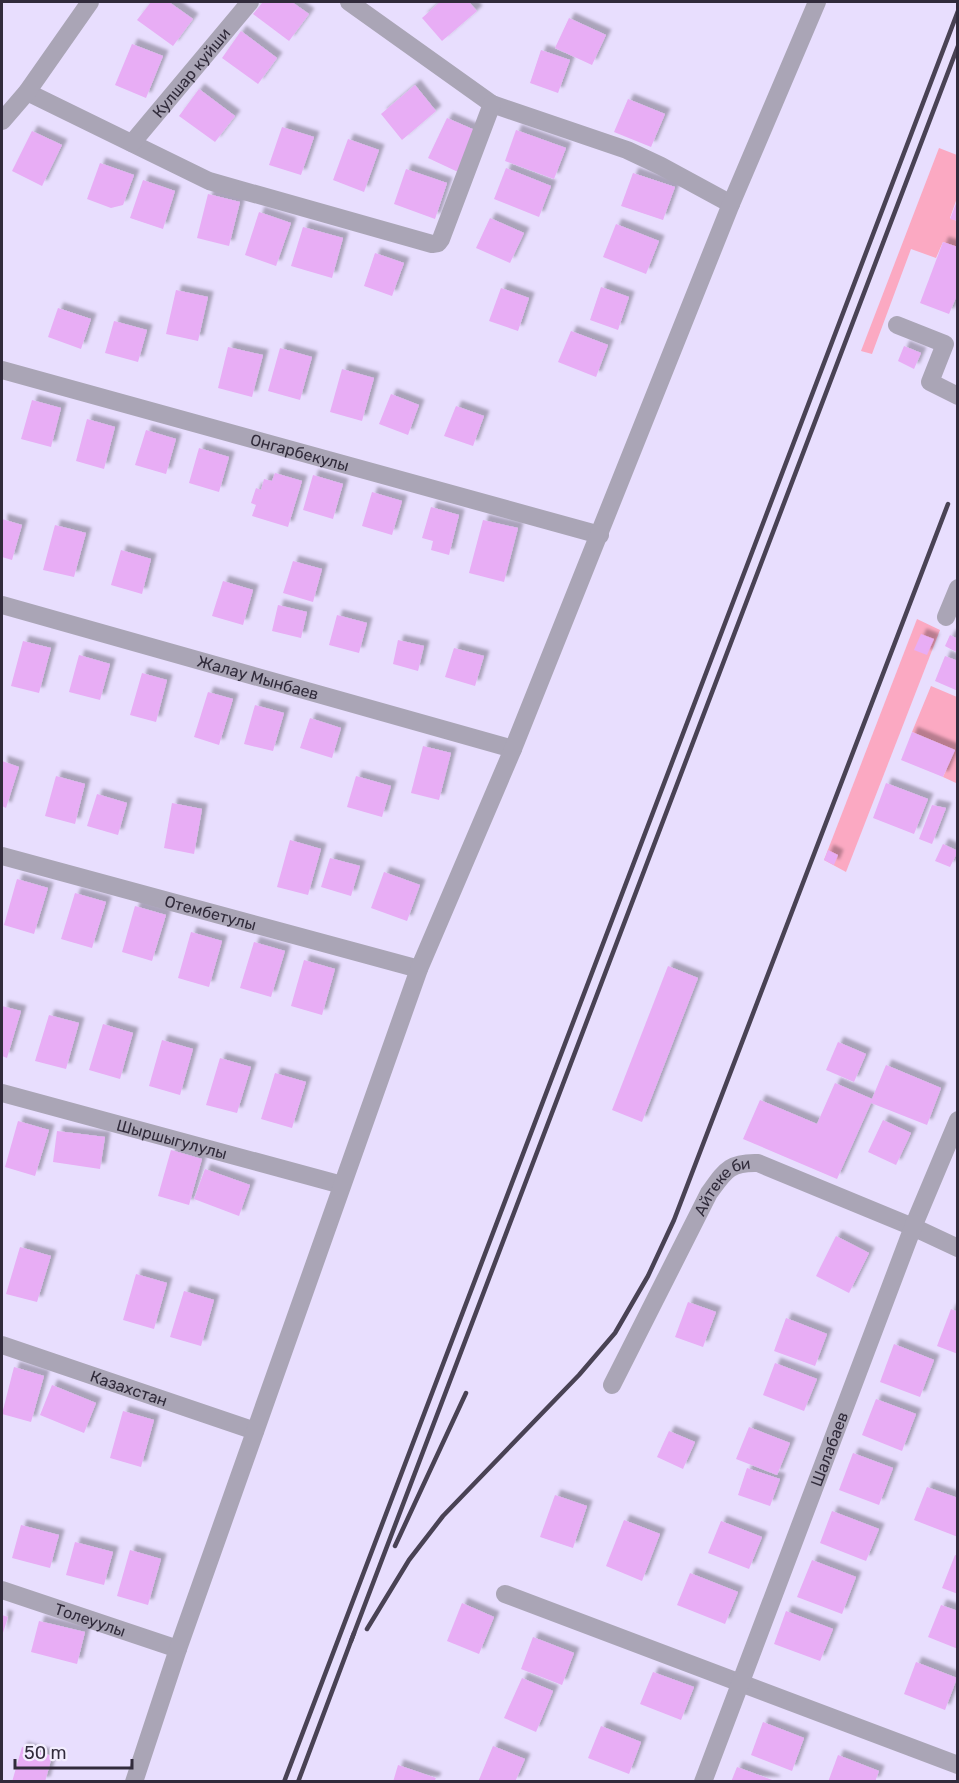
<svg xmlns="http://www.w3.org/2000/svg" width="959" height="1783" viewBox="0 0 959 1783" font-family="Rubik,sans-serif">
<style>
.green{fill:#fba9c2}
.building{fill:#e8adf5;filter:url(#shadow)}
.lines{fill:none;stroke-linecap:round;stroke-linejoin:round}
.minor{stroke:#aaa5b6;stroke-width:18}
.rail{stroke:#494254;stroke-width:4.5}
.labels{text-anchor:middle;dominant-baseline:central;stroke-width:4.5;stroke-linejoin:round;paint-order:stroke}
.street-label{font-size:16px;fill:#312b3b;stroke:#f3eefe}
</style>
<defs>
<filter id="shadow"><feDropShadow dx="5.5" dy="-5.5" stdDeviation="1.5" flood-color="#0004"/></filter>
</defs>
<rect width="100%" height="100%" fill="#e8defe"/>
<g class="green">
<polygon points="939,148 957,155 957,198 950,218 957,221 957,247 943,242 936,258 911,249 872,354 861,351"/>
<polygon points="917,619 940,630 846,872 824,860"/>
<polygon points="931,686 957,697 956,783 943,777 955,750 912,732"/>
</g>
<g class="building">
<polygon points="151,2 169,2 193,19 173,46 137,20"/>
<polygon points="263,2 292,2 309,14 289,41 253,14"/>
<polygon points="440,2 469,2 477,11 442,41 422,18"/>
<polygon points="569,18 606,35 592,65 555,48"/>
<polygon points="241,31 277,58 258,84 222,58"/>
<polygon points="132,44 163,56 146,98 115,85"/>
<polygon points="541,50 570,60 558,93 530,83"/>
<polygon points="415,85 436,111 402,140 381,114"/>
<polygon points="199,89 235,116 215,142 179,116"/>
<polygon points="628,99 665,114 651,147 614,132"/>
<polygon points="447,118 477,131 458,172 428,158"/>
<polygon points="282,127 314,137 301,175 269,165"/>
<polygon points="516,130 566,148 554,179 505,161"/>
<polygon points="32,131 62,145 42,186 12,171"/>
<polygon points="348,139 379,150 364,192 333,180"/>
<polygon points="100,163 134,175 123,205 111,208 87,199"/>
<polygon points="506,168 551,186 539,217 494,199"/>
<polygon points="406,169 447,183 435,219 394,204"/>
<polygon points="633,173 675,187 663,220 621,206"/>
<polygon points="143,180 175,191 163,229 130,218"/>
<polygon points="208,194 240,202 229,246 197,238"/>
<polygon points="958,198 958,221 950,219"/>
<polygon points="259,212 291,223 276,266 245,255"/>
<polygon points="490,218 524,233 510,263 476,248"/>
<polygon points="616,224 659,241 646,274 603,257"/>
<polygon points="303,227 343,238 332,278 291,266"/>
<polygon points="943,242 958,247 958,293 949,314 920,303"/>
<polygon points="375,253 404,263 392,296 364,286"/>
<polygon points="601,287 629,297 618,330 590,320"/>
<polygon points="501,288 529,298 518,331 489,321"/>
<polygon points="176,290 208,297 198,341 166,334"/>
<polygon points="58,308 91,319 81,349 48,337"/>
<polygon points="114,321 147,330 138,362 105,353"/>
<polygon points="571,331 608,345 596,377 558,362"/>
<polygon points="904,346 921,353 914,369 898,361"/>
<polygon points="228,347 263,355 252,397 218,388"/>
<polygon points="280,348 312,357 300,400 268,391"/>
<polygon points="342,369 374,378 362,421 330,412"/>
<polygon points="391,394 419,405 408,435 379,424"/>
<polygon points="32,400 61,408 51,447 21,439"/>
<polygon points="456,406 484,416 473,446 444,436"/>
<polygon points="87,419 115,427 104,469 76,461"/>
<polygon points="146,430 176,439 166,474 135,465"/>
<polygon points="199,448 229,457 219,492 189,483"/>
<polygon points="275,473 302,481 288,527 252,516 256,505 251,503 256,488 261,490 264,479 272,481"/>
<polygon points="313,475 343,484 333,519 303,510"/>
<polygon points="372,492 402,501 392,535 362,526"/>
<polygon points="431,507 459,515 449,555 431,550 433,541 422,538"/>
<polygon points="2,519 22,525 12,560 2,557"/>
<polygon points="483,520 518,528 504,582 469,573"/>
<polygon points="55,525 86,533 74,577 43,570"/>
<polygon points="121,550 151,559 142,594 111,585"/>
<polygon points="293,561 322,569 313,602 283,593"/>
<polygon points="223,581 253,590 243,625 212,616"/>
<polygon points="278,605 307,612 301,638 272,631"/>
<polygon points="337,615 367,623 359,653 329,645"/>
<polygon points="921,634 934,639 927,655 914,650"/>
<polygon points="950,635 958,639 958,653 945,646"/>
<polygon points="398,640 424,646 418,671 393,664"/>
<polygon points="23,641 51,648 39,693 11,686"/>
<polygon points="454,648 484,656 475,686 445,677"/>
<polygon points="79,655 110,664 100,700 69,692"/>
<polygon points="945,656 958,661 958,691 935,681"/>
<polygon points="142,673 167,680 156,722 130,715"/>
<polygon points="208,692 233,699 219,745 194,737"/>
<polygon points="255,705 284,713 273,751 244,744"/>
<polygon points="310,718 341,728 332,758 300,748"/>
<polygon points="912,732 955,750 943,777 901,760"/>
<polygon points="423,746 451,753 439,800 411,793"/>
<polygon points="2,761 19,767 6,808 2,806"/>
<polygon points="56,776 85,784 75,824 45,816"/>
<polygon points="356,776 391,786 382,817 347,807"/>
<polygon points="886,783 928,799 914,834 873,818"/>
<polygon points="97,794 127,803 118,835 87,826"/>
<polygon points="172,803 202,809 194,854 164,848"/>
<polygon points="932,805 946,808 932,844 919,839"/>
<polygon points="290,840 321,849 308,895 277,887"/>
<polygon points="943,844 958,851 950,867 935,861"/>
<polygon points="828,850 838,855 834,865 824,860"/>
<polygon points="330,858 360,866 351,896 321,887"/>
<polygon points="384,872 420,885 407,921 371,908"/>
<polygon points="17,879 48,888 34,934 4,925"/>
<polygon points="75,893 106,902 92,948 61,939"/>
<polygon points="135,906 166,915 152,961 122,952"/>
<polygon points="191,932 222,941 209,987 178,978"/>
<polygon points="254,942 285,951 271,997 240,988"/>
<polygon points="304,960 335,969 322,1015 291,1006"/>
<polygon points="668,966 698,978 642,1122 612,1110"/>
<polygon points="2,1006 21,1011 7,1058 2,1056"/>
<polygon points="49,1015 79,1023 66,1069 35,1061"/>
<polygon points="103,1024 133,1033 120,1079 89,1070"/>
<polygon points="162,1040 193,1049 180,1095 149,1086"/>
<polygon points="838,1042 866,1054 854,1082 826,1070"/>
<polygon points="220,1058 251,1067 237,1113 206,1105"/>
<polygon points="886,1065 941,1088 927,1125 871,1103 837,1179 743,1139 760,1100 817,1124 835,1083 872,1099"/>
<polygon points="275,1073 306,1082 292,1128 261,1119"/>
<polygon points="883,1120 911,1133 896,1165 868,1152"/>
<polygon points="18,1121 49,1130 35,1176 5,1167"/>
<polygon points="57,1131 105,1137 100,1169 53,1162"/>
<polygon points="171,1150 202,1159 189,1205 158,1196"/>
<polygon points="205,1169 250,1185 239,1216 194,1199"/>
<polygon points="836,1236 869,1253 849,1293 816,1276"/>
<polygon points="20,1247 51,1256 37,1302 6,1294"/>
<polygon points="136,1274 167,1283 154,1329 123,1320"/>
<polygon points="184,1291 214,1300 201,1346 170,1337"/>
<polygon points="688,1302 716,1312 703,1347 675,1337"/>
<polygon points="951,1309 958,1312 958,1354 937,1346"/>
<polygon points="786,1318 827,1334 815,1366 774,1351"/>
<polygon points="894,1344 934,1360 920,1397 880,1382"/>
<polygon points="775,1363 817,1379 804,1411 763,1395"/>
<polygon points="14,1367 44,1376 31,1422 2,1414"/>
<polygon points="52,1385 96,1403 84,1433 40,1415"/>
<polygon points="876,1399 916,1414 902,1451 862,1435"/>
<polygon points="123,1411 154,1420 141,1467 110,1458"/>
<polygon points="749,1427 790,1443 777,1475 736,1459"/>
<polygon points="669,1431 695,1442 683,1469 657,1457"/>
<polygon points="853,1453 893,1468 879,1505 839,1490"/>
<polygon points="747,1468 780,1479 770,1506 738,1495"/>
<polygon points="927,1487 958,1498 958,1537 914,1520"/>
<polygon points="555,1495 587,1506 573,1548 540,1537"/>
<polygon points="832,1511 879,1529 866,1561 820,1543"/>
<polygon points="624,1520 660,1534 642,1581 606,1566"/>
<polygon points="721,1521 762,1537 749,1569 708,1553"/>
<polygon points="21,1525 59,1535 50,1568 12,1558"/>
<polygon points="75,1542 113,1552 104,1585 66,1575"/>
<polygon points="130,1550 161,1559 148,1605 117,1596"/>
<polygon points="955,1555 958,1556 958,1594 942,1588"/>
<polygon points="812,1560 856,1577 842,1614 797,1597"/>
<polygon points="690,1573 738,1592 725,1624 677,1605"/>
<polygon points="462,1603 494,1617 479,1654 447,1641"/>
<polygon points="941,1605 958,1611 958,1649 928,1637"/>
<polygon points="786,1611 833,1629 820,1661 774,1644"/>
<polygon points="2,1615 8,1617 2,1636"/>
<polygon points="39,1621 85,1632 77,1664 31,1652"/>
<polygon points="533,1637 574,1653 562,1685 521,1669"/>
<polygon points="916,1662 957,1678 945,1710 904,1694"/>
<polygon points="653,1672 694,1687 681,1720 640,1704"/>
<polygon points="522,1678 553,1691 536,1732 504,1718"/>
<polygon points="763,1722 804,1738 792,1771 751,1755"/>
<polygon points="601,1726 641,1742 629,1774 588,1758"/>
<polygon points="493,1746 525,1759 515,1782 478,1782"/>
<polygon points="22,1747 52,1756 45,1782 12,1782"/>
<polygon points="838,1755 879,1771 875,1782 828,1782"/>
<polygon points="398,1765 436,1778 434,1782 393,1782"/>
<polygon points="737,1767 775,1781 775,1782 731,1782"/>
</g>
<g class="lines">
<g class="minor">
<polyline points="349,2 492,104 627,150 661,166 731,204"/>
<polyline points="27,92 209,181 432,244 438,243 441,239 492,104"/>
<polyline points="2,121 27,92 90,2"/>
<path id="s1" d="M132,143L250,2"/>
<polyline points="897,325 945,344 930,382 958,396"/>
<path id="s2" d="M2,370L600,535"/>
<path id="s3" d="M2,605L513,749"/>
<polyline points="946,617 958,588"/>
<path id="s4" d="M2,856L419,969"/>
<path id="s5" d="M2,1093L342,1185"/>
<path id="s6" d="M2,1345L255,1431"/>
<path id="s7" d="M612,1385L709,1193C725,1171 729,1162 758,1163L913,1227L958,1248"/>
<path id="s8" d="M2,1590L178,1649"/>
<polyline points="505,1594 958,1765"/>
<polyline points="134,1782 178,1649 419,969 513,749 731,204 817,2"/>
<path id="s9" d="M703,1782L913,1227L958,1120"/>
</g>
<g class="rail">
<polyline points="395,1546 466,1393"/>
<polyline points="367,1629 409,1560 443,1516 579,1375 615,1333 648,1276 674,1220 948,504"/>
<polyline points="351,1641 958,46"/>
<polyline points="284,1782 958,11"/>
<polyline points="298,1782 354,1633"/>
</g>
</g>
<g class="labels">
<g class="street-label">
<text stroke="none"><textPath href="#s1" startOffset="92">Кулшар куйши</textPath></text>
<text stroke="none"><textPath href="#s2" startOffset="309">Онгарбекулы</textPath></text>
<text stroke="none"><textPath href="#s3" startOffset="266">Жалау Мынбаев</textPath></text>
<text stroke="none"><textPath href="#s4" startOffset="216">Отембетулы</textPath></text>
<text stroke="none"><textPath href="#s5" startOffset="176">Шыршыгулулы</textPath></text>
<text stroke="none"><textPath href="#s7" startOffset="230">Айтеке би</textPath></text>
<text stroke="none"><textPath href="#s6" startOffset="134">Казахстан</textPath></text>
<text stroke="none"><textPath href="#s9" startOffset="356">Шалабаев</textPath></text>
<text stroke="none"><textPath href="#s8" startOffset="93">Толеуулы</textPath></text>
</g>
</g>
<rect width="959" height="1783" fill="none" stroke="#312b3b" stroke-width="6"/>
<path d="M15 1759v9h117v-9" fill="none" stroke="#312b3b" stroke-width="3"/>
<text x="24" y="1759" font-size="18" fill="#312b3b" stroke="#f3eefe" stroke-width="4.5" paint-order="stroke">50 m</text>
</svg>
